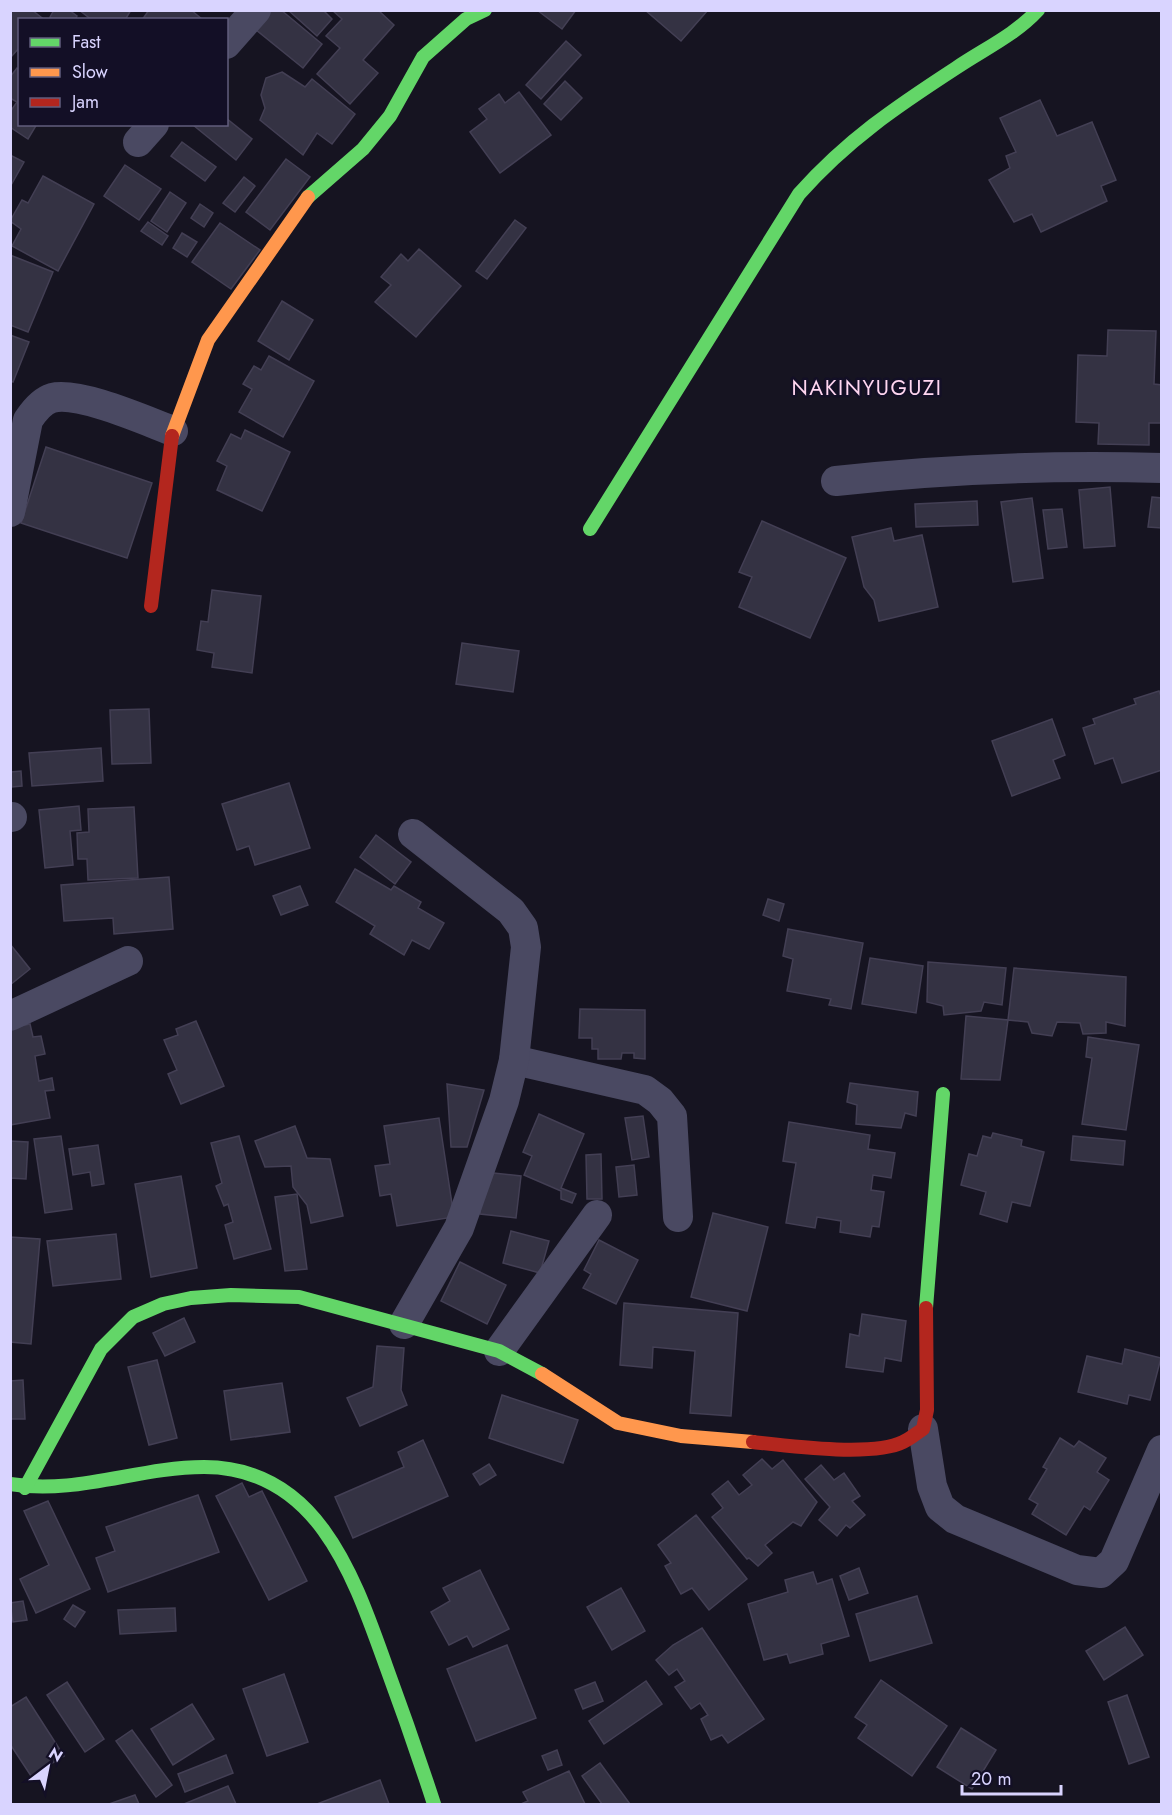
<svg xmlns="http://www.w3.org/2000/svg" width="1172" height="1815" viewBox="0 0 1172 1815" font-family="Jost,sans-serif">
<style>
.building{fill:#343243;stroke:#433f54;stroke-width:1.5}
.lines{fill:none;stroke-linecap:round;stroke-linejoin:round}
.street{stroke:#4a4962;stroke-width:30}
.fast{stroke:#63d668;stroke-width:14}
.slow{stroke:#ff974d;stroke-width:14}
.jam{stroke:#b3261e;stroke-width:14}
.labels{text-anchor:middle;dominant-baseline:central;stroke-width:5;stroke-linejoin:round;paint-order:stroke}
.quarter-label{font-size:21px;letter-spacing:1.5px;fill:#ffd6f0;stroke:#130f26}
</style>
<rect width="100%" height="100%" fill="#161421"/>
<g class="building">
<polygon points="10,10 32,10 42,18 20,20 20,47 10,58"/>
<polygon points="54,10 69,10 77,16 75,20 53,20 50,17"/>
<polygon points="79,10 131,10 125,20 92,20"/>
<polygon points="149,10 191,10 203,20 142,20"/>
<polygon points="270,10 281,10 322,44 303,68 255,29"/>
<polygon points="288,10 323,10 332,19 317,36"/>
<polygon points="332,10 378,10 394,25 363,60 378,73 350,104 317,74 340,48 326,36 342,19"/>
<polygon points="537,10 576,10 562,29"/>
<polygon points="645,10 708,10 681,41"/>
<polygon points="566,41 581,55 541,99 526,85"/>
<polygon points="17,68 20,70 20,124 37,124 28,139 10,127 10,112 17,102 10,98 10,77"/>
<polygon points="282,72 305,87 312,79 355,114 332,144 317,133 303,155 260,120 265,108 261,95 266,78"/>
<polygon points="565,81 582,98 561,120 544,104"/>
<polygon points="519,92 551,135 500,173 470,132 487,119 479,109 499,94 505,103"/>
<polygon points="1040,100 1057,136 1092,122 1116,180 1101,186 1107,201 1041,232 1032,214 1014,222 989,180 1010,168 1006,156 1016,152 1000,118"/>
<polygon points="226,118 252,139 236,160 193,125 226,124"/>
<polygon points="182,142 216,167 205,181 171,156"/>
<polygon points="10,155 24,162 10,187"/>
<polygon points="286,159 310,177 270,230 246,212"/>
<polygon points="125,165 161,189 139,220 104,196"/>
<polygon points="43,176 94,204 58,271 12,246 21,229 10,221 22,200 28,203"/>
<polygon points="244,177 255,186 235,212 223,203"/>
<polygon points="170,192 186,203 167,232 151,221"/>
<polygon points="200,204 213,213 204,227 191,218"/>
<polygon points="515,220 526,228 487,279 476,271"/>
<polygon points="148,222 168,236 162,245 141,231"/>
<polygon points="220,223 260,250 231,289 192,262"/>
<polygon points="182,233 197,242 187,257 173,248"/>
<polygon points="419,249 461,286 416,337 375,302 391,285 381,277 401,254 408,261"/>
<polygon points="10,255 53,272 28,332 10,325"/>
<polygon points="282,301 313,320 289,360 258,341"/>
<polygon points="1108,330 1156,331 1154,384 1162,385 1162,423 1149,423 1149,445 1098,444 1099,423 1076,422 1078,355 1107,356"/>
<polygon points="10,335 29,342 13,382 10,381"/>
<polygon points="269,356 314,381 283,437 239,412 252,389 243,384 254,366 261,370"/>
<polygon points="245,430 290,452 262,511 217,490 227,466 217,461 231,434 241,439"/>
<polygon points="46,447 152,483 127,558 21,523"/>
<polygon points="1110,487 1115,546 1084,548 1079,490"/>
<polygon points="1152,497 1162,498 1162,528 1148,527"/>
<polygon points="1032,498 1043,578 1013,582 1001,502"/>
<polygon points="977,501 978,525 916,527 915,504"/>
<polygon points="1062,509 1067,547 1048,549 1043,510"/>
<polygon points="762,521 846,558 810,638 739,607 752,577 739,572"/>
<polygon points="891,528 894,541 922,535 938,607 879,621 874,600 864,587 852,537"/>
<polygon points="212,590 261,596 252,673 212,667 214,653 197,650 201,621 208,622"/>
<polygon points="462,643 519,651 513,692 456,684"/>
<polygon points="1159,691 1162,699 1162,770 1122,783 1113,758 1095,764 1083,728 1095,724 1093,719 1136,704 1134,699"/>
<polygon points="149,709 151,763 112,764 110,710"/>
<polygon points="1052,719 1065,755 1053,760 1060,778 1012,796 992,741"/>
<polygon points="101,748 103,781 32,786 29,753"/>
<polygon points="21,771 22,786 12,787 11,772"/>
<polygon points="289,783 310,848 255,865 249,846 237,850 222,804"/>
<polygon points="79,806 81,830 70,831 73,865 45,868 39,810"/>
<polygon points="134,807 138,878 88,880 87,859 78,859 77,833 89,832 88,809"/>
<polygon points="376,835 411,862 395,884 360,857"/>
<polygon points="355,869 391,890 394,886 421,902 418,908 444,923 429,949 412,940 404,955 370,934 375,926 336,902"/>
<polygon points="169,877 173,929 114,934 113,918 64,921 61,885"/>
<polygon points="300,886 308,905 281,915 273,896"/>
<polygon points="768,899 784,904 779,921 763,915"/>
<polygon points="788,929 863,943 851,1009 829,1005 831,999 787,991 793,959 783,956"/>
<polygon points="10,944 30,969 10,985"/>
<polygon points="870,958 923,966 916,1013 862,1004"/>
<polygon points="928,962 1006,968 1002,1005 984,1002 981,1011 944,1015 943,1006 927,1002"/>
<polygon points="1014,968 1126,977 1125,1026 1106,1022 1106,1033 1083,1034 1080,1023 1057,1022 1052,1036 1032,1033 1028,1022 1008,1020"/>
<polygon points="580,1009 645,1010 645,1059 634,1058 634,1053 622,1053 621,1059 598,1059 598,1049 592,1049 592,1038 579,1038"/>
<polygon points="966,1016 1008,1020 1000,1080 961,1079"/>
<polygon points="196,1021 224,1086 181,1104 168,1074 177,1070 164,1040 178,1035 176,1029"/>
<polygon points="30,1024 33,1037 41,1036 45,1054 35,1056 39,1081 52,1078 54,1090 45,1091 50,1118 10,1125 10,1028"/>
<polygon points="1088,1037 1139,1045 1126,1130 1082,1124 1092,1058 1086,1057"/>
<polygon points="850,1083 918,1092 916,1116 905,1113 901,1128 856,1124 857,1105 847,1102"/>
<polygon points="447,1084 484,1090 467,1147 451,1147"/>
<polygon points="539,1114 584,1134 561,1188 576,1194 572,1203 561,1199 561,1191 524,1175 532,1156 523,1152"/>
<polygon points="643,1116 649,1157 632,1160 625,1118"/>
<polygon points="439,1118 454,1217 397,1226 391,1194 380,1196 375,1166 390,1164 384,1126"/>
<polygon points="789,1122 870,1135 868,1149 895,1153 891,1178 873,1175 871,1190 884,1192 879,1227 872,1226 870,1237 840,1232 841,1221 817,1217 815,1228 786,1223 796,1163 783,1161"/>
<polygon points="295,1126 307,1158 330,1159 343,1216 311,1223 307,1205 293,1187 291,1166 265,1167 255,1141"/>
<polygon points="993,1133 1022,1140 1021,1146 1044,1152 1030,1206 1012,1202 1007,1222 980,1214 986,1192 961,1185 969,1154 977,1156 983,1136 991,1138"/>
<polygon points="61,1136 72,1209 45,1213 34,1139"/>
<polygon points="239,1136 271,1249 234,1259 225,1225 233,1222 228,1204 224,1206 216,1186 222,1183 211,1143"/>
<polygon points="1073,1136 1125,1141 1123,1165 1071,1160"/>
<polygon points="10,1141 28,1142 26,1179 10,1178"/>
<polygon points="98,1145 104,1184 92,1186 90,1172 73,1175 69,1149"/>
<polygon points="601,1154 602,1199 587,1199 586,1155"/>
<polygon points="634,1165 637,1195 619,1197 616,1167"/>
<polygon points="484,1172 521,1176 516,1218 480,1214"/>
<polygon points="181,1176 197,1268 151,1277 135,1184"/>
<polygon points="297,1194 307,1269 285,1271 275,1197"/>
<polygon points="713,1213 768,1227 747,1311 691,1297"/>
<polygon points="511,1231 549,1241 540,1273 503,1263"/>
<polygon points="116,1234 121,1279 53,1286 47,1241"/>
<polygon points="10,1237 40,1239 31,1344 10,1342"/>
<polygon points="599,1240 638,1260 616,1304 583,1288 591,1274 584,1270"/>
<polygon points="460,1262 506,1285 487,1324 441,1301"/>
<polygon points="624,1303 738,1313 731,1416 690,1413 695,1351 653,1347 652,1368 620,1365"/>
<polygon points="862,1314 906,1321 901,1361 885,1358 883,1372 846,1367 850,1334 859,1336"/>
<polygon points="184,1318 195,1342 165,1356 153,1333"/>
<polygon points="377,1346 404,1348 401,1390 407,1405 360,1426 347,1398 373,1387"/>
<polygon points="1125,1349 1161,1358 1150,1400 1129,1395 1127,1404 1078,1392 1087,1356 1122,1364"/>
<polygon points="157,1360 177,1438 149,1445 128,1367"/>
<polygon points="23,1380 25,1419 10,1419 10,1381"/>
<polygon points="282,1383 290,1432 231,1440 224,1391"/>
<polygon points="502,1395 578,1420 563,1463 489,1438"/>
<polygon points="1060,1438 1074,1447 1079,1441 1106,1458 1097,1472 1109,1480 1090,1510 1084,1506 1066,1535 1032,1514 1038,1504 1029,1499 1047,1469 1043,1467"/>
<polygon points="423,1440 448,1496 353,1538 335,1497 404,1467 398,1452"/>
<polygon points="762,1459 772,1469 783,1460 817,1502 801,1526 793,1522 765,1545 772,1553 758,1566 749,1558 747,1559 712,1517 723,1508 712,1494 728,1481 739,1495 752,1485 743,1475"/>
<polygon points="489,1464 496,1475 480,1485 473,1474"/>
<polygon points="821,1465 834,1480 844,1473 860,1496 852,1501 865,1515 850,1528 846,1525 837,1536 819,1520 830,1507 805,1479"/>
<polygon points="242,1483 249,1497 262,1491 307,1581 269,1600 216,1496"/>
<polygon points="198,1495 219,1552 108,1592 96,1558 115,1551 106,1527"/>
<polygon points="48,1501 90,1589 36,1613 20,1579 49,1565 24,1511"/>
<polygon points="696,1515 747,1579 709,1610 692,1588 681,1594 665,1566 671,1563 658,1545"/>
<polygon points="859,1568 868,1593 849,1600 840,1576"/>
<polygon points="480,1570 509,1629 473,1647 467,1636 449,1645 431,1612 450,1601 443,1588"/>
<polygon points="813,1572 817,1584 832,1579 849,1636 821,1644 823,1654 790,1663 787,1654 764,1660 748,1604 788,1592 785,1580"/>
<polygon points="621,1588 645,1631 612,1650 587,1607"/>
<polygon points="917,1596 932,1643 870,1661 856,1614"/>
<polygon points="23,1601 27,1620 13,1622 10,1603"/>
<polygon points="73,1605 85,1612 75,1627 64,1619"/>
<polygon points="175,1608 176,1631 120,1634 118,1610"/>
<polygon points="1125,1627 1143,1655 1104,1680 1086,1651"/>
<polygon points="702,1628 764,1719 728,1743 722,1735 711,1740 701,1719 708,1715 700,1703 691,1709 675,1687 685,1681 677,1669 669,1675 656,1660 673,1645"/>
<polygon points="507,1645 536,1718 476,1741 447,1669"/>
<polygon points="284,1674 308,1742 267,1756 243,1689"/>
<polygon points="881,1680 947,1726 912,1776 858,1738 867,1725 855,1717"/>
<polygon points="646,1681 662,1704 604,1744 589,1721"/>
<polygon points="67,1682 104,1739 85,1752 47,1695"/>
<polygon points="595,1682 603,1701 583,1709 575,1690"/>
<polygon points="1127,1695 1149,1757 1129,1764 1108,1702"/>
<polygon points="26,1697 64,1756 31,1776 10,1744 10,1707"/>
<polygon points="192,1704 214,1739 173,1765 151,1729"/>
<polygon points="961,1728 996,1750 972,1789 937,1767"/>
<polygon points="132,1730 172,1785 156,1797 116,1741"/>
<polygon points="557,1750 562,1765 548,1770 542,1756"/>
<polygon points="226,1755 233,1773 185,1792 178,1774"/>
<polygon points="600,1763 630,1804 602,1804 582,1776"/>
<polygon points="569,1771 585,1804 521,1804 528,1801 523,1792"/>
<polygon points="380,1780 389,1804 317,1804"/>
<polygon points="228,1786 236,1804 184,1804"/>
<polygon points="135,1795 139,1804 109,1804"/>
</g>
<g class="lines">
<g class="street">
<polyline points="226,44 256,10"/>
<polyline points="138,142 154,124"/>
<path d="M836,481C944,469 1053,465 1162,468"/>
<path d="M10,512L28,420C34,411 42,401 52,398C79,391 146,421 173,431"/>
<polyline points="10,817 12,817"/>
<polyline points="10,1016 128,961"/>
<polyline points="514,1060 645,1090 660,1101 672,1116 678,1217"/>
<polyline points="404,1324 459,1228 504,1101 514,1060 526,947 523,928 511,911 413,834"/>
<polyline points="499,1351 597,1215"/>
<polyline points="923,1429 932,1486 940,1507 955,1519 1077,1570 1101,1573 1114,1561 1162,1450"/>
</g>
<g class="fast">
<polyline points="308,197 363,149 390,116 423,57 466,19 485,10"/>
<path d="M590,529L799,194C847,140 896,107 956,68C984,49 1015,35 1038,10"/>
<polyline points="926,1308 943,1094"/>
<path d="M10,1484C77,1495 138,1467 204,1467C318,1467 354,1577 386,1666C403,1712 419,1758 434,1804"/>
<polyline points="25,1488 101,1349 133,1317 163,1304 191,1298 231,1295 299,1297 499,1351 542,1374"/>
</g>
<g class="slow">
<polyline points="172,436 208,340 308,197"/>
<polyline points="542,1374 618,1423 681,1436 753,1442"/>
</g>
<g class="jam">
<polyline points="151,606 172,436"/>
<path d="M753,1442C789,1446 873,1457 903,1442C910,1439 917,1433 923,1429L927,1410L926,1308"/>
</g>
</g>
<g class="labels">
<g class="quarter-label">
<text x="867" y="388">NAKINYUGUZI</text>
</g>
</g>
<rect width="1172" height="1815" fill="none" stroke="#d9d4ff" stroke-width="24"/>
<rect x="18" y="18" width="210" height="108" fill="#130f26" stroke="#625e7d" stroke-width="1.5"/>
<rect x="30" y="38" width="30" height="9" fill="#63d668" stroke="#625e7d" stroke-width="1.5"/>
<text x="72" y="48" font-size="18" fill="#d9d4ff">Fast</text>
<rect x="30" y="68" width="30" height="9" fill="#ff974d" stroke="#625e7d" stroke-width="1.5"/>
<text x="72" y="78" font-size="18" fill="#d9d4ff">Slow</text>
<rect x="30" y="98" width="30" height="9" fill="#b3261e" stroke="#625e7d" stroke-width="1.5"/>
<text x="72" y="108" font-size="18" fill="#d9d4ff">Jam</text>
<g transform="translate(48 1767) rotate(32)" stroke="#130f26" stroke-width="4.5" paint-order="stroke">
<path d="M0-4.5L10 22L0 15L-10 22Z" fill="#d9d4ff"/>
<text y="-9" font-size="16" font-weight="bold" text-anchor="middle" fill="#d9d4ff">N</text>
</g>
<path d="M962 1785v9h99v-9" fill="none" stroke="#d9d4ff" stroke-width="3"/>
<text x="971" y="1785" font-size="18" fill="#d9d4ff" stroke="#130f26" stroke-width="4.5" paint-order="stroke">20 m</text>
</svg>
